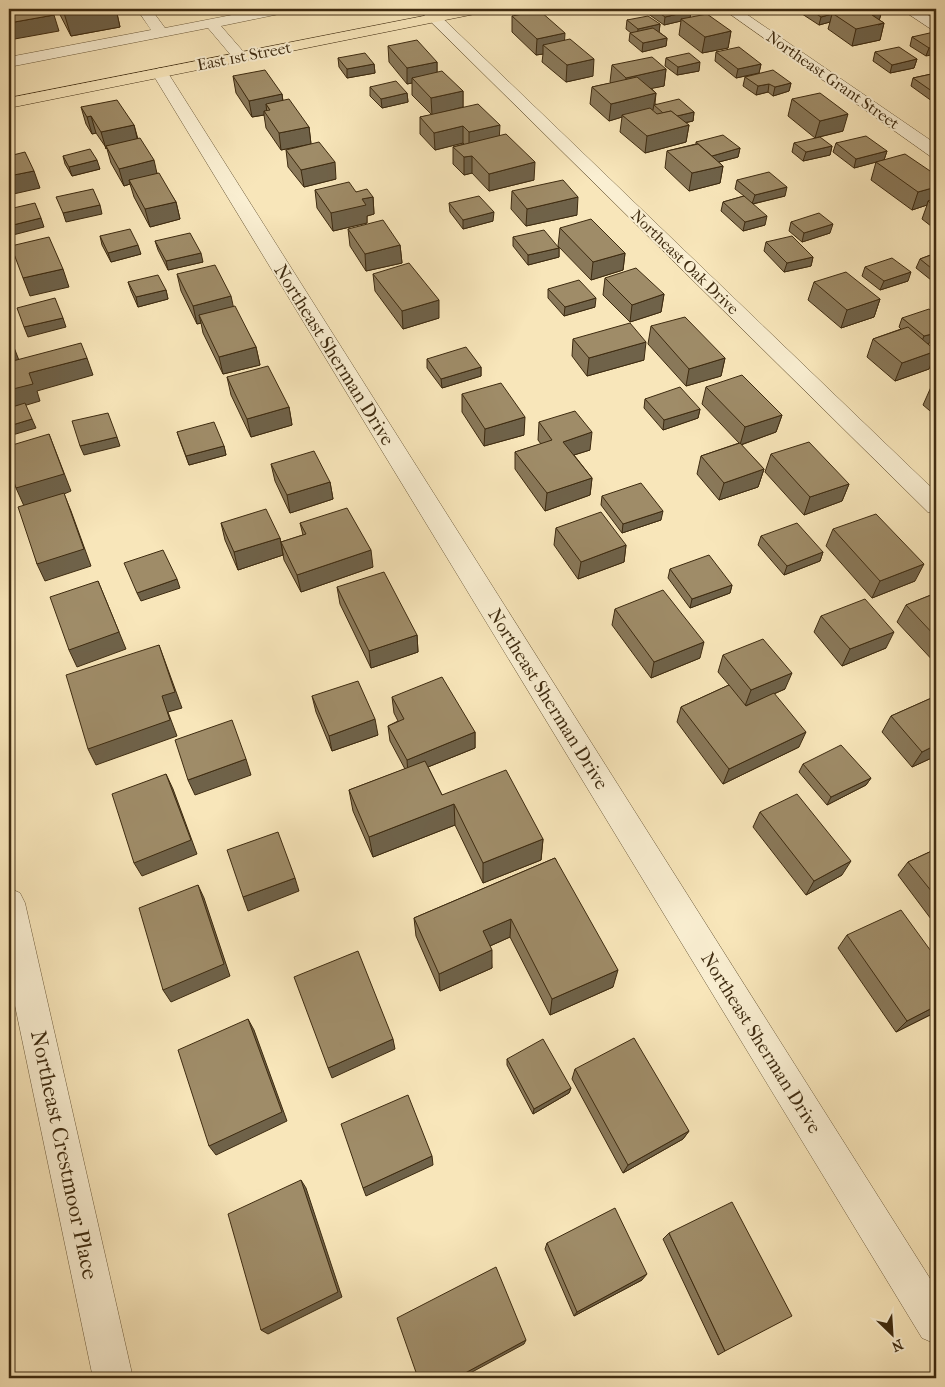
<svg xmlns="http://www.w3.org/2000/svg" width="945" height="1387" viewBox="0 0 945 1387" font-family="'IM FELL French Canon',serif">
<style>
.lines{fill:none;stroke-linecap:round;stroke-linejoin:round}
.minor-casing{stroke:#6c5a3a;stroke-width:1}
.major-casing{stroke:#3e2b10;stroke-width:1}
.path{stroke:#3e2b10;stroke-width:2;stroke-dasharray:2.5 1;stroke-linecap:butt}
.minor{fill:#faefd2;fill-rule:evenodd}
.major{fill:#f8e6ba;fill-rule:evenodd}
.wall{fill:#897859;stroke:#3e2b10}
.shaded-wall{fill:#6f6249;stroke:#3e2b10}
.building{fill:#9f8c68;stroke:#3e2b10}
.labels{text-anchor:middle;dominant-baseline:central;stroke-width:4;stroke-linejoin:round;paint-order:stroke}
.far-street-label{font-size:16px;fill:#3e2b10;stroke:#faefd2}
.street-label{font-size:19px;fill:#3e2b10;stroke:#faefd2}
.near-street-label{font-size:22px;fill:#3e2b10;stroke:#faefd2}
</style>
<rect width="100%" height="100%" fill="#f8e6ba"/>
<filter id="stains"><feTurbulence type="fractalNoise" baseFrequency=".004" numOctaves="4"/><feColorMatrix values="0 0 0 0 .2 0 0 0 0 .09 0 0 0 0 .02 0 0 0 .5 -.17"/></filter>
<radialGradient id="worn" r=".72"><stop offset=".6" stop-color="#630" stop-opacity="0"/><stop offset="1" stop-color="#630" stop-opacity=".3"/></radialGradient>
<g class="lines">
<defs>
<g id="minor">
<polygon points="137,9 151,9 165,28 263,9 291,9 289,12 284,13 221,26 248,57 245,60 235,60 208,28 9,67 9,57 151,30"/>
<polygon points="418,9 433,9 936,492 936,514 928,512"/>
<polygon points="723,9 739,9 936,144 936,157 930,156"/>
<polygon points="901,9 918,9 936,20 936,30 931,29"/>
<polygon points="160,68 166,70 168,73 936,1288 936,1344 922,1338 152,73 154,70"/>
<polygon points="9,888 20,893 25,903 133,1378 93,1378 9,977"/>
</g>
<polygon id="major" points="459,9 487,9 485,12 480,13 9,108 9,98"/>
</defs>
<use href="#minor" class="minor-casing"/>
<use href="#major" class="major-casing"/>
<polyline class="path" points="540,14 564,9"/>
<use href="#minor" class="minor"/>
<use href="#major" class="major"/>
</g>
<g class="wall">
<polygon points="57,9 116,9 120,27 71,36"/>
<polygon points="644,9 688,9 690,17 731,31 728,48 702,53 679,35 681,21 664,25 644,11"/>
<polygon points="797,9 836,9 840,12 881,14 879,20 884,23 880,40 852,46 828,29 830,22 819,25 796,10"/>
<polygon points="512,16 564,41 593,76 566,82 542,62 543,54 536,55 512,32"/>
<polygon points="627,20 660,24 659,32 667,38 666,46 642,52 629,41 630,33 631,33 626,29"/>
<polygon points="936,34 926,56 910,46 912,37"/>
<polygon points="388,46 437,62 437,72 463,91 463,107 499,135 534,180 489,191 472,173 464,175 453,164 453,147 464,144 463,143 435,150 420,134 420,117 432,115 412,95 412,83 407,84 389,62"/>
<polygon points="716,52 761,64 759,73 736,78 715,61"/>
<polygon points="875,52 917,59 914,68 890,73 873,61"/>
<polygon points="338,58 374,64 375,73 347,78 339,67"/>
<polygon points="666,58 699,71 677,75 665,66"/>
<polygon points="612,65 666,69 664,86 651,88 656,93 655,104 694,112 693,121 685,123 689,125 686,142 645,153 620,132 622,117 609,121 590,104 592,87 611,83 610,82"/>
<polygon points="936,73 936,104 911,86 913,78"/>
<polygon points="233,76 282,94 283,101 309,127 311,144 281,150 266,128 264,115 252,117 236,93"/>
<polygon points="745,77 791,83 789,91 773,96 768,92 756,95 743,86"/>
<polygon points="370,87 407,93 408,102 382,108 370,96"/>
<polygon points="792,99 843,131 815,138 788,116"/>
<polygon points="81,107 134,125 138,139 157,173 176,202 180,219 150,227 134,197 130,184 124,186 111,163 107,149 96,133 92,134 86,124"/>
<polygon points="696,142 740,148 738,157 719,162 723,166 720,183 689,191 665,168 667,151 696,144"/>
<polygon points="794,143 832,146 830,155 803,161 792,152"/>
<polygon points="836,143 887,151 884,160 936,175 936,230 922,219 927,205 912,210 871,180 876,162 883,160 854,168 833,152"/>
<polygon points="286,150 336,179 304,187 288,167"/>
<polygon points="63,156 100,169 72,176 65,164"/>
<polygon points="737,180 785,196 753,204 765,225 743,231 721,211 723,202 744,196 735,189"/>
<polygon points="315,190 356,192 373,197 374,214 367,216 367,223 333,231 317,208"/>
<polygon points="512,191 577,215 526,226 511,209"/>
<polygon points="449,203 493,221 463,229 450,212"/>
<polygon points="791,222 830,233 802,242 789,231"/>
<polygon points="560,228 625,253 623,270 591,280 558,246"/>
<polygon points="348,229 400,245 402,263 366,271 350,246"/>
<polygon points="100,236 141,254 111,262 102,245"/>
<polygon points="513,237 559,248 559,257 528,265 513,246"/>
<polygon points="155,241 203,262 168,270 158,250"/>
<polygon points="766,242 813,257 811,266 784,272 764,251"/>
<polygon points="936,253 936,284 916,268 920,259"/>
<polygon points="865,267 908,281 880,290 862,276"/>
<polygon points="177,274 233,307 256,347 260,365 223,374 203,333 201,323 197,324 181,291"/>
<polygon points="373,274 439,318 403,329 375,291"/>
<polygon points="605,278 664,294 661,312 630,322 603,295"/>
<polygon points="128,282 166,290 168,299 138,307 131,291"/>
<polygon points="814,282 880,299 874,317 841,328 808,300"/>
<polygon points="548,289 595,307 564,316 548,298"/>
<polygon points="902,318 936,341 927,343 936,351 936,352 929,369 895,381 867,357 873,339 901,329 899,327"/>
<polygon points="651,326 725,358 721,376 686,386 648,344"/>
<polygon points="573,339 644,360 587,376 572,356"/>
<polygon points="427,359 481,367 481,376 442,388 427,368"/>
<polygon points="227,377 289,407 292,425 251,437 231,395"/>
<polygon points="936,385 936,416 923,405 931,387"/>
<polygon points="706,387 782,415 776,432 741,445 764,469 758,487 719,500 697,474 701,456 739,443 702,404"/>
<polygon points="462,394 524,435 484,446 462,412"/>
<polygon points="645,399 700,409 698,418 663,430 644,408"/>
<polygon points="539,422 590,450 574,455 592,478 590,495 545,511 515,469 515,452 541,444 538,440"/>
<polygon points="177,432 224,446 226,455 189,465 180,441"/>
<polygon points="771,454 849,484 842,501 804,515 765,472"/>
<polygon points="271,464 330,482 333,499 290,513 275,481"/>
<polygon points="602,496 661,520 622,533 601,505"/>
<polygon points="221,523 280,538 283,555 238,570 225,540"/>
<polygon points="300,523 373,567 301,592 284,560 281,542 303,535"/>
<polygon points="556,528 626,545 624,562 578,579 554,545"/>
<polygon points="833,529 915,581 872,598 826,546"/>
<polygon points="761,536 823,552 820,561 784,575 758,545"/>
<polygon points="670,569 732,585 730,593 690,608 668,578"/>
<polygon points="337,587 417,635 418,652 371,668 340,604"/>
<polygon points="936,593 936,664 897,622 906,605"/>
<polygon points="615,609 700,658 651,678 612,625"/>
<polygon points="821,616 886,648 842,666 814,632"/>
<polygon points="723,655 785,689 774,694 799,747 723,784 677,722 681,707 729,685 718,672"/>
<polygon points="312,696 378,735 332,751 316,712"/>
<polygon points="936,696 936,756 912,767 882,732 891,716"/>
<polygon points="392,697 475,732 475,748 428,767 442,795 543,839 541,860 483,883 455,825 373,857 353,811 349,790 405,769 390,741 388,726 398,721 394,713"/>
<polygon points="803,764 871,778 866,785 827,805 799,772"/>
<polygon points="760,812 842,875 806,895 753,827"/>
<polygon points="936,849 936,922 934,923 898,875 908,862"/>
<polygon points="555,858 613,987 550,1015 510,937 490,946 492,968 440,991 416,936 414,918"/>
<polygon points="847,935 936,958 936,1012 896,1032 838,948"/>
<polygon points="507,1059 571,1088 569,1093 533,1114 507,1065"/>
<polygon points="575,1069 689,1131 683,1139 623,1173 572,1079"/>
<polygon points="669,1233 725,1351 718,1355 663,1239"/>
<polygon points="547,1243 642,1280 574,1316 545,1249"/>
</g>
<g class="shaded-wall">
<polygon points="88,9 116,9 120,27 71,36 64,13"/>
<polygon points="691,11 690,19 681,19 681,21 664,25 665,17"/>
<polygon points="832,14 830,22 819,25 821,17"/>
<polygon points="881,14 878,25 884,23 880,40 852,46 856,29 872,15"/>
<polygon points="54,15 59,31 9,40 9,23"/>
<polygon points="660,24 659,33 637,38 638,29"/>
<polygon points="731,31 728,48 702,53 705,37"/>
<polygon points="565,33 564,50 543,45 543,54 536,55 537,39"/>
<polygon points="667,38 666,46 642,52 643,43"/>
<polygon points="936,46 936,54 926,56 929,48"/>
<polygon points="594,59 593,76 566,82 567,65"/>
<polygon points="917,59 914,68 890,73 892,65"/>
<polygon points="437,62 437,78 412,78 412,83 407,84 407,68"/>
<polygon points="700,62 699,71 677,75 678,67"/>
<polygon points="374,64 375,73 347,78 347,69"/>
<polygon points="761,64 759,73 736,78 738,69"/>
<polygon points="666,69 664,86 624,94 626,78"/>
<polygon points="791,83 789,91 773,96 775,87"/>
<polygon points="769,84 768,92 756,95 758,86"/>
<polygon points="463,91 463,107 432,115 431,98"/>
<polygon points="407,93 408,102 382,108 381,99"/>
<polygon points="656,93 653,110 624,117 622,115 622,117 609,121 611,104"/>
<polygon points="282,94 284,111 270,110 266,104 267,114 264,111 264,115 252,117 249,101"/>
<polygon points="694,112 693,121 667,126 669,118"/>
<polygon points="848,114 843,131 815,138 820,121"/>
<polygon points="91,116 96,133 92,134 87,117"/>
<polygon points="134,125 138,142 106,146 106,149 101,132"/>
<polygon points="500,125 499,142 469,149 469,132"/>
<polygon points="689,125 686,142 645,153 647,136"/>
<polygon points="463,126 463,143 435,150 434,133"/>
<polygon points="309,127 311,144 281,150 279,133"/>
<polygon points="832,146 830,155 803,161 806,152"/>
<polygon points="740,148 738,157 711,164 712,156"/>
<polygon points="887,151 884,160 854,168 856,159"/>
<polygon points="472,156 472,173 464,175 464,157"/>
<polygon points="97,160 100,169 72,176 69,167"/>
<polygon points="154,160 158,178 129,180 130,184 124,186 119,169"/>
<polygon points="335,162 336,179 304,187 301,170"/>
<polygon points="535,162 534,180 489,191 489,174"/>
<polygon points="723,166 720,183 689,191 692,173"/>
<polygon points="34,171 40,188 9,195 9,176"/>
<polygon points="787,187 785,196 752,204 755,195"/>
<polygon points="936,187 936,202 928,201 927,205 912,210 918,192"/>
<polygon points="373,197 374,214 367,216 367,223 333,231 331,213 362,199"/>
<polygon points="578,197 577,215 526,226 527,209"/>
<polygon points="176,202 180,219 150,227 145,209"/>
<polygon points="100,205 102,214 66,222 63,213"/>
<polygon points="494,212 493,221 463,229 463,220"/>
<polygon points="767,216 765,225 743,231 745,222"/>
<polygon points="41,218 44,227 9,236 9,226"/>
<polygon points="833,224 830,233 802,242 804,233"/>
<polygon points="138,245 141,254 111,262 108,253"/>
<polygon points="400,245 402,263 366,271 365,254"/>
<polygon points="559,248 559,257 528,265 528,255"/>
<polygon points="201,253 203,262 168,270 166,261"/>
<polygon points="625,253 623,270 591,280 593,262"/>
<polygon points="813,257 811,266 784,272 787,263"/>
<polygon points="63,269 69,287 30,296 23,278"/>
<polygon points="911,272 908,281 880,290 884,281"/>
<polygon points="166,290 168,299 138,307 136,297"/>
<polygon points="664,294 661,312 630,322 632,305"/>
<polygon points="231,296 235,314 199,315 201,323 197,324 193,306"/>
<polygon points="596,298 595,307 564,316 565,307"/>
<polygon points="880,299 874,317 841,328 847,310"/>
<polygon points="439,300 439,318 403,329 402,311"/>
<polygon points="63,318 66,327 28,337 24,327"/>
<polygon points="936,333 936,341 920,346 924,336"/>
<polygon points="646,342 644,360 587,376 589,358"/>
<polygon points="256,347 260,365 223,374 219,357"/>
<polygon points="15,350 22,368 9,372 9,352"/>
<polygon points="936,351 929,369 895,381 902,363"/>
<polygon points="87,358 93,375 37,391 40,401 10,410 9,407 9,390 29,373"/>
<polygon points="725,358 721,376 686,386 689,369"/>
<polygon points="481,367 481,376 442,388 441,379"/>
<polygon points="289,407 292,425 251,437 247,419"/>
<polygon points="700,409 698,418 663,430 664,420"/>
<polygon points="782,415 776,432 740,445 745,427"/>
<polygon points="525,417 524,435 484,446 485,429"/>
<polygon points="32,419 36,428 9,436 9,426"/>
<polygon points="592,432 590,450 561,459 563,442"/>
<polygon points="49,434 71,491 64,494 71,511 91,566 45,581 37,564 24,506 16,488"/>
<polygon points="117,437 120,446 84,455 80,446"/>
<polygon points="224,446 226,455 189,465 186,456"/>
<polygon points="764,469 758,487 719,500 724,483"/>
<polygon points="592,478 590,495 545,511 547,493"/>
<polygon points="330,482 333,499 290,513 287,495"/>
<polygon points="849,484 842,501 804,515 810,497"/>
<polygon points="663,511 661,520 622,533 623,524"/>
<polygon points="280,538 283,555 238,570 234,552"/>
<polygon points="626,545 624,562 578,579 581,562"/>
<polygon points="371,550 373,567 301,592 297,575"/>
<polygon points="823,552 820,561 784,575 787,566"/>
<polygon points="924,564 915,581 872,598 880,581"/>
<polygon points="177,579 180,588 141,601 137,593"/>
<polygon points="98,581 126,649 77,667 69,650"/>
<polygon points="732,585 730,593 690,608 692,599"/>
<polygon points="894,632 886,648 842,666 850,649"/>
<polygon points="417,635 418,652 371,668 369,651"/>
<polygon points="704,642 700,658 651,678 654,662"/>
<polygon points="159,645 182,708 168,712 177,736 96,765 88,749 162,696"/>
<polygon points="792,673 785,689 745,706 751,690"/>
<polygon points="375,719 378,735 332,751 329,736"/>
<polygon points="475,732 475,748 408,775 407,760"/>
<polygon points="806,732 799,747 723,784 729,769"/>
<polygon points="936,745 936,756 912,767 922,752"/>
<polygon points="246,759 251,775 195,795 188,780"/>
<polygon points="166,774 173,789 197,854 142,876 134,863"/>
<polygon points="871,778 866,785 827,805 831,797"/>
<polygon points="454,804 455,825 373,857 369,837"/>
<polygon points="543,839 541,860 483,883 483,863"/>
<polygon points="851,861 842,875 806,895 814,881"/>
<polygon points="295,878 299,891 248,911 243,897"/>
<polygon points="198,885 204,898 230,976 171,1002 163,990"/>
<polygon points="511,919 510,937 483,949 483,931"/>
<polygon points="492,950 492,968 440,991 439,974"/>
<polygon points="618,970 613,987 550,1015 552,999"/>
<polygon points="936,1006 936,1012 896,1032 907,1021"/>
<polygon points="248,1019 254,1030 287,1121 216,1155 209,1146"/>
<polygon points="393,1039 395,1049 332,1078 328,1068"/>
<polygon points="571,1088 569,1093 533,1114 534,1109"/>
<polygon points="689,1131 683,1139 623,1173 628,1165"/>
<polygon points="432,1156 433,1165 366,1196 363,1188"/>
<polygon points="301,1180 306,1188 342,1297 268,1334 261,1330"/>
<polygon points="647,1274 642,1280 574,1316 577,1312"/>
<polygon points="526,1340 524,1344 461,1378 456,1378"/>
</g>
<g class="building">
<polygon points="9,9 51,9 54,15 9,23"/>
<polygon points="62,9 88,9 64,13"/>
<polygon points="654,9 688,9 691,11 665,17"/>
<polygon points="809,9 836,9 840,12 821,17"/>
<polygon points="854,9 874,9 881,14 872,15 884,23 856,29 832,13"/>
<polygon points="540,11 565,33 537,39 512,16"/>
<polygon points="707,14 731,31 705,37 681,19"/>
<polygon points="648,16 660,24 638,29 627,20"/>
<polygon points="653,28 667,38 643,43 630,33"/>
<polygon points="934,32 936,34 936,46 929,48 912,37"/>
<polygon points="570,39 594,59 567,65 543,45"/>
<polygon points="417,40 437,62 407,68 388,46"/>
<polygon points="739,47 761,64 738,69 716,52"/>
<polygon points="899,47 917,59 892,65 875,52"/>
<polygon points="365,53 374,64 347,69 338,58"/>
<polygon points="689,53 700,62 678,67 666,58"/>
<polygon points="652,57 666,69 626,78 612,65"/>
<polygon points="265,70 282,94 249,101 233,76"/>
<polygon points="773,70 791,83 775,87 769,84 758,86 745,77"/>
<polygon points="442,71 463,91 431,98 412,78"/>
<polygon points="936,73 936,94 913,78"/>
<polygon points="637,77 656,93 611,104 592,87"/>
<polygon points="396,81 407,93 381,99 370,87"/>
<polygon points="820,93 848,114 820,121 792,99"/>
<polygon points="289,99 309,127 279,133 264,111 270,110 266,104"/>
<polygon points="679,99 694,112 677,116 671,111 663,113 654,105"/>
<polygon points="117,100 134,125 101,132 91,116 87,117 81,107"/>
<polygon points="478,104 500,125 469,132 463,126 434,133 420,117"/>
<polygon points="650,108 657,114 671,111 689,125 647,136 622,115"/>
<polygon points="506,134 535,162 489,174 472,156 464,157 453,147"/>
<polygon points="723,135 740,148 712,156 696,142"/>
<polygon points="866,136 887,151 856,159 836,143"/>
<polygon points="820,137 832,146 806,152 794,143"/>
<polygon points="140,138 154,160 119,169 106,146"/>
<polygon points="319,142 335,162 301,170 286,150"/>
<polygon points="698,144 723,166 692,173 667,151"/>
<polygon points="90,149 97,160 69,167 63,156"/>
<polygon points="25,152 34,171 9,176 9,156"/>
<polygon points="905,154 936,175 936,187 918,192 876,162"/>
<polygon points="769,172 787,187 755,195 737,180"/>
<polygon points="159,173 176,202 145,209 129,180"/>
<polygon points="563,180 578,197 527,209 512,191"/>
<polygon points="349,182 356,192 367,189 373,197 362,199 366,205 331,213 315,190"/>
<polygon points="93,189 100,205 63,213 56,197"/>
<polygon points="479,196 494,212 463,220 449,203"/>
<polygon points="744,196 767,216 745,222 723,202"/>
<polygon points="936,199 936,208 928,201"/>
<polygon points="35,203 41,218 9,226 9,209"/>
<polygon points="819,213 833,224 804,233 791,222"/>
<polygon points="591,219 625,253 593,262 560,228"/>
<polygon points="383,220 400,245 365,254 348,229"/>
<polygon points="130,229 138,245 108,253 100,236"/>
<polygon points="544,230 559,248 528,255 513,237"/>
<polygon points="190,233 201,253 166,261 155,241"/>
<polygon points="792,236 813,257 787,263 766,242"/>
<polygon points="49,237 63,269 23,278 11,246"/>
<polygon points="936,253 936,272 920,259"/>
<polygon points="892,258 911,272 884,281 865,267"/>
<polygon points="409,263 439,300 402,311 373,274"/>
<polygon points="215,265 231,296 193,306 177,274"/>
<polygon points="636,268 664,294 632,305 605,278"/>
<polygon points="846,272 880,299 847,310 814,282"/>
<polygon points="158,275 166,290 136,297 128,282"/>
<polygon points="579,280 596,298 565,307 548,289"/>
<polygon points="55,298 63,318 24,327 17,308"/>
<polygon points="235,306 256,347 219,357 199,315"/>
<polygon points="929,309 936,315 936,333 924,336 902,318"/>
<polygon points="685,317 725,358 689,369 651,326"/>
<polygon points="630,323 646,342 589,358 573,339"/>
<polygon points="908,327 936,351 902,363 873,339"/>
<polygon points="9,336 15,350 9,352"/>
<polygon points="81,343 87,358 29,373 33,384 9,390 9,362"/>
<polygon points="466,347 481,367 441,379 427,359"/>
<polygon points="268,366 289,407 247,419 227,377"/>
<polygon points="742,375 782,415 745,427 706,387"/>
<polygon points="501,383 525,417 485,429 462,394"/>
<polygon points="936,385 936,392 931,387"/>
<polygon points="680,387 700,409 664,420 645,399"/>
<polygon points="25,403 32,419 9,426 9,408"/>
<polygon points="575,411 592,432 563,442 592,478 547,493 515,452 552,440 539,422"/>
<polygon points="108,413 117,437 80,446 72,421"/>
<polygon points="214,422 224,446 186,456 177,432"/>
<polygon points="49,434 64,474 16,488 9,466 9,446"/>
<polygon points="809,442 849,484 810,497 771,454"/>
<polygon points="740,443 764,469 724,483 701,456"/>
<polygon points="314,451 330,482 287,495 271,464"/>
<polygon points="641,483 663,511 623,524 602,496"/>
<polygon points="64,493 84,549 37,564 18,507"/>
<polygon points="347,508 371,550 297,575 281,542 306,534 300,523"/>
<polygon points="266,509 280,538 234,552 221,523"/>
<polygon points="601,512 626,545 581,562 556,528"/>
<polygon points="876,514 924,564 880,581 833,529"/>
<polygon points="797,523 823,552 787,566 761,536"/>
<polygon points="163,550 177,579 137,593 124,563"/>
<polygon points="709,555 732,585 692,599 670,569"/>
<polygon points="384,572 417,635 369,651 337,587"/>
<polygon points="98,581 119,632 69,650 50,597"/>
<polygon points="663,590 704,642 654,662 615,609"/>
<polygon points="936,593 936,637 906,605"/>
<polygon points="865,599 894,632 850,649 821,616"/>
<polygon points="763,639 792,673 751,690 723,655"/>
<polygon points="159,645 175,692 162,696 170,720 88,749 66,675"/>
<polygon points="442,677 475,732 407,760 388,726 404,719 392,697"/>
<polygon points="358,681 375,719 329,736 312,696"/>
<polygon points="729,685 746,706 774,693 806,732 729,769 681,707"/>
<polygon points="936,696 936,745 922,752 891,716"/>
<polygon points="232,720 246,759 188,780 175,740"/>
<polygon points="841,745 871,778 831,797 803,764"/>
<polygon points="425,761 442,795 506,770 543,839 483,863 454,804 369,837 349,790"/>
<polygon points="166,774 191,840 134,863 112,794"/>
<polygon points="797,794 851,861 814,881 760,812"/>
<polygon points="278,832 295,878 243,897 227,850"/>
<polygon points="936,849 936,897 908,862"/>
<polygon points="555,858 618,970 552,999 511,919 483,931 492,950 439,974 414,918"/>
<polygon points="198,885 224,964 163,990 139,908"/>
<polygon points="901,910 936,958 936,1006 907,1021 847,935"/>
<polygon points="358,951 393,1039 328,1068 294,977"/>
<polygon points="248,1019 282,1112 209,1146 178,1050"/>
<polygon points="634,1038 689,1131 628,1165 575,1069"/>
<polygon points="543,1039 571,1088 534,1109 507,1059"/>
<polygon points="408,1095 432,1156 363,1188 341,1124"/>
<polygon points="301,1180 338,1292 261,1330 228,1214"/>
<polygon points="732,1202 792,1316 725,1351 669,1233"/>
<polygon points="615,1208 647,1274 577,1312 547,1243"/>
<polygon points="496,1267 526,1340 456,1378 418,1378 397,1318"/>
<polygon points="368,1375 369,1378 362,1378"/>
</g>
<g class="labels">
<g class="far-street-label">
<text transform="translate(244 56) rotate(-11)">East 1st Street</text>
<text transform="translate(833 80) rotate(35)">Northeast Grant Street</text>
<text transform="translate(685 262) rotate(44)">Northeast Oak Drive</text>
</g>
<g class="street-label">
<text transform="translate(334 355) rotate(58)">Northeast Sherman Drive</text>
<text transform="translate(548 699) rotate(58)">Northeast Sherman Drive</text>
<text transform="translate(761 1043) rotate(58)">Northeast Sherman Drive</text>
</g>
<g class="near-street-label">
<text transform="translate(64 1155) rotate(78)">Northeast Crestmoor Place</text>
</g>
</g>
<rect width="945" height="1387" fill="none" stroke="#f8e6ba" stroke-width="30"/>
<rect x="10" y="10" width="925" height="1367" fill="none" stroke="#3e2b10" stroke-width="2.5"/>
<rect x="15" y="15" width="915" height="1357" fill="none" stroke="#3e2b10"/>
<g transform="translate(892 1334) rotate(155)" stroke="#faefd2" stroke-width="4" paint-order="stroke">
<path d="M0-4L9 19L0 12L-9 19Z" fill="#3e2b10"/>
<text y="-8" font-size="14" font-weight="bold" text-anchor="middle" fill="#3e2b10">N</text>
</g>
<rect width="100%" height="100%" filter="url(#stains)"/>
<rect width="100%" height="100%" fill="url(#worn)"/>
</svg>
